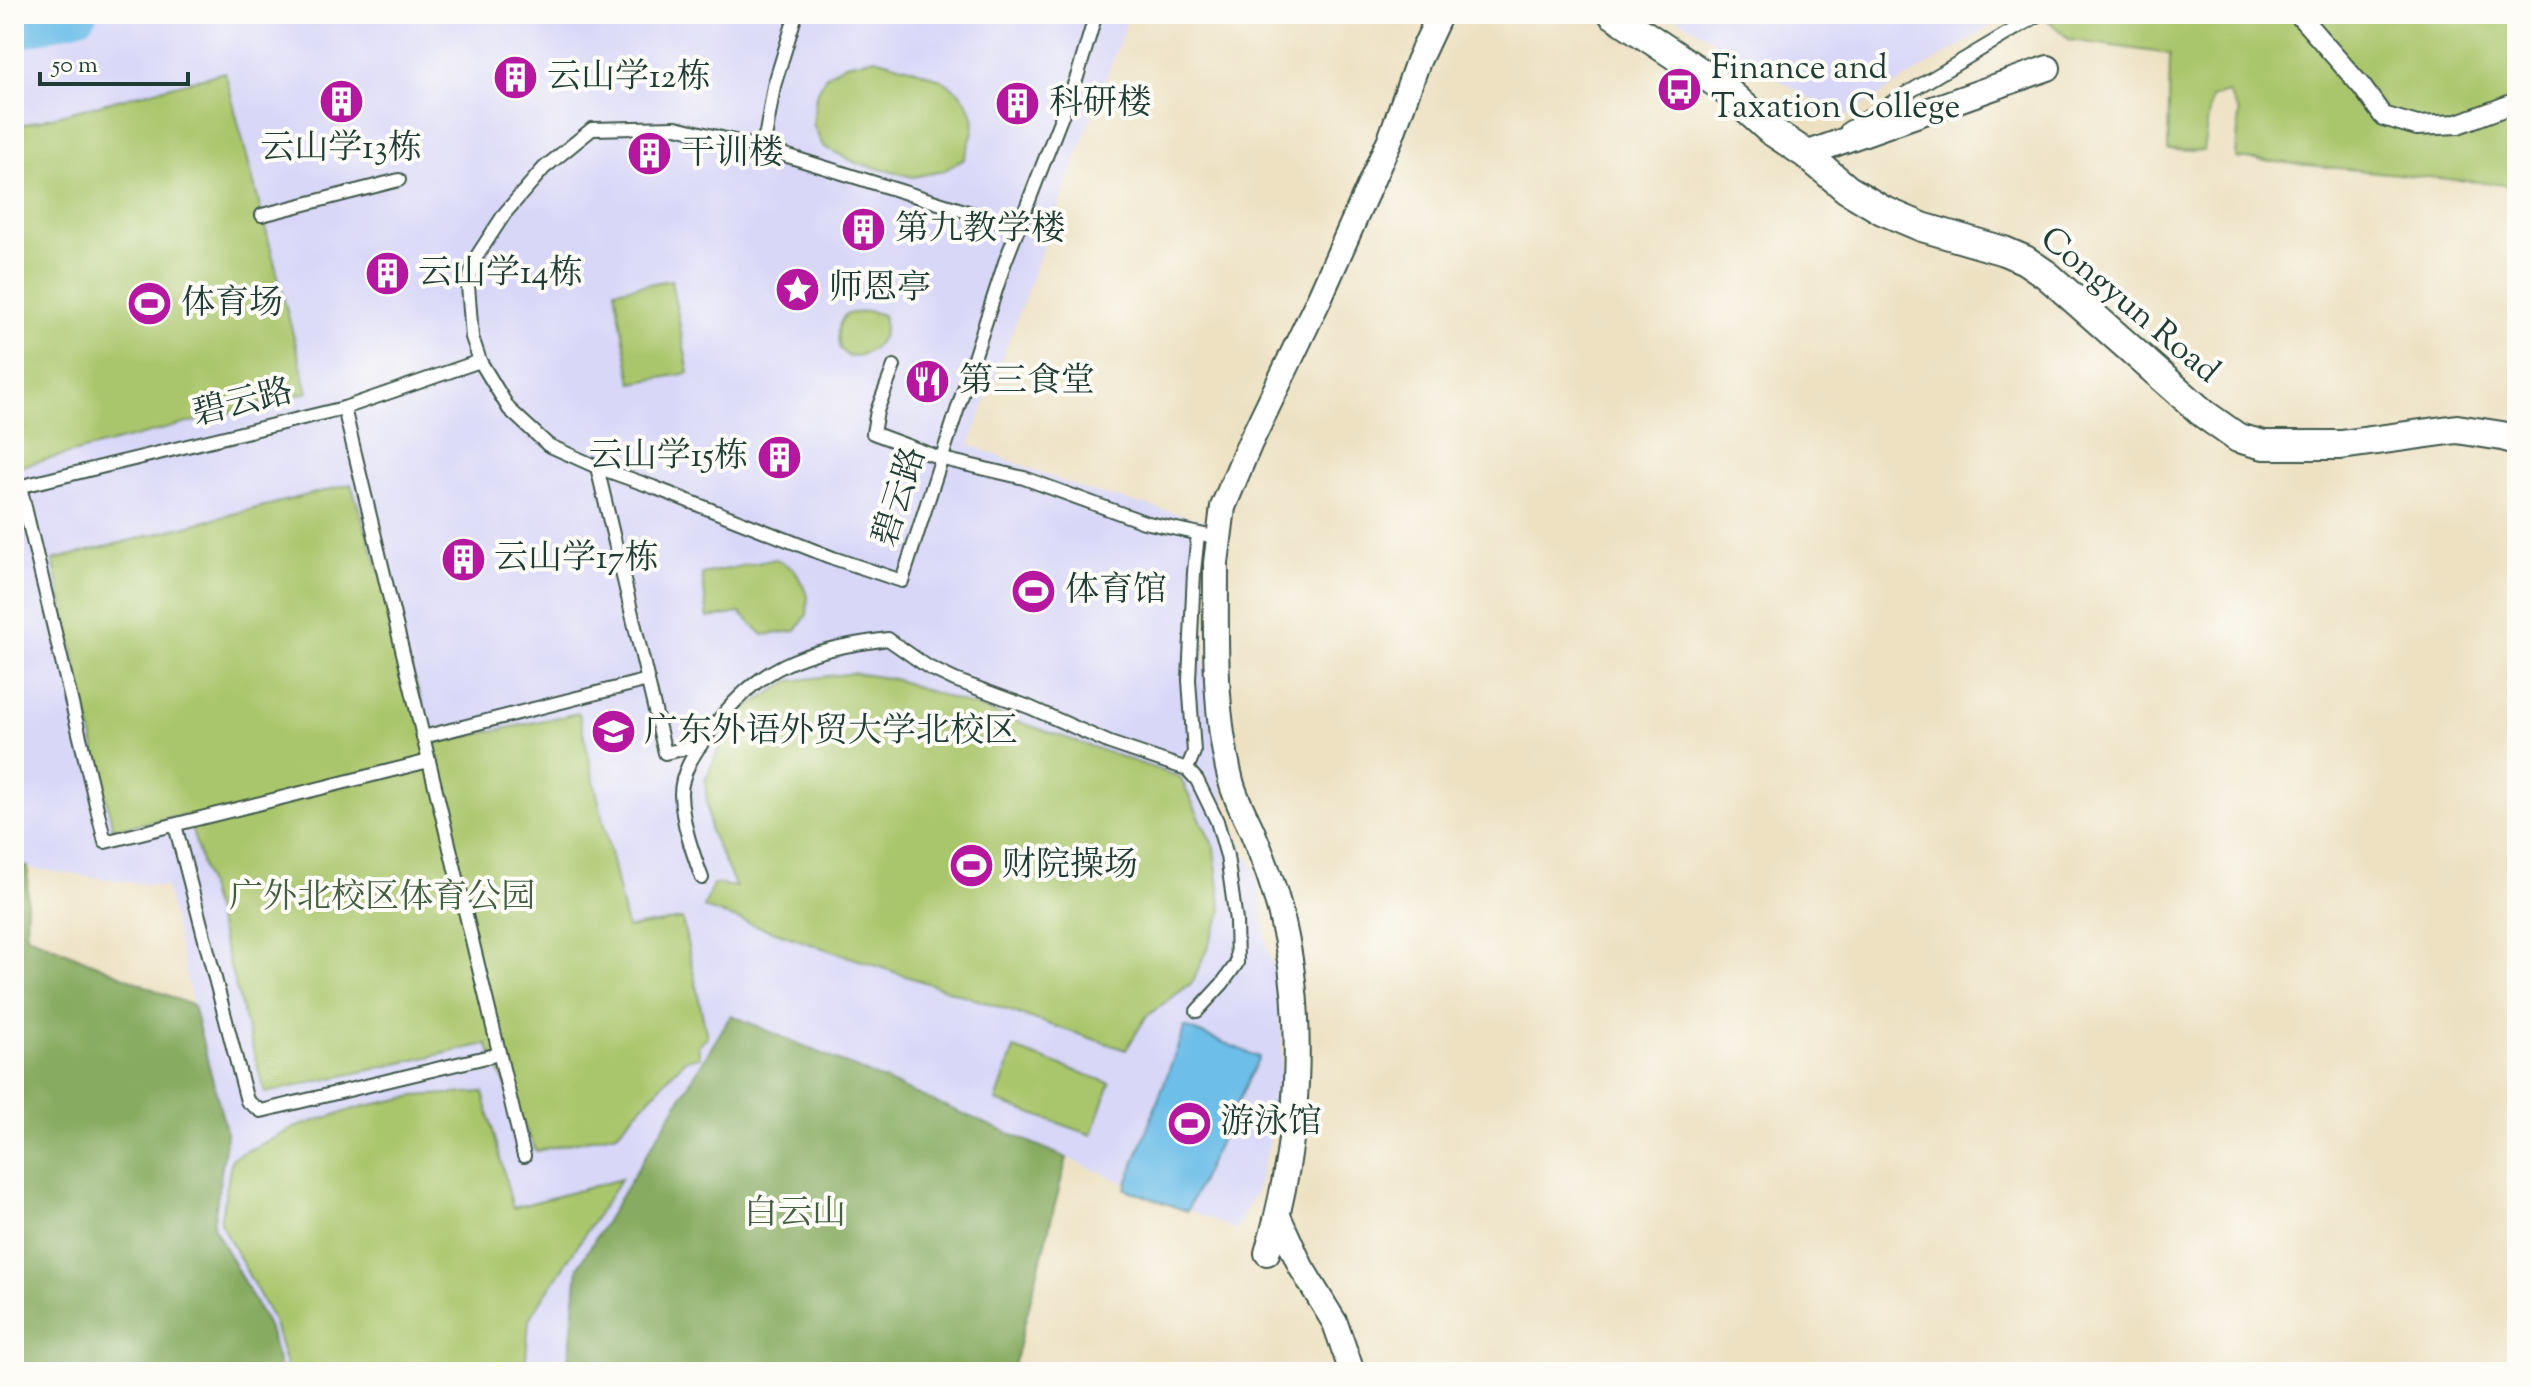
<svg xmlns="http://www.w3.org/2000/svg" width="2531" height="1386" viewBox="0 0 2531 1386" font-family="'Sorts Mill Goudy','Noto Serif SC',serif">
<style>
.built{fill:#d8d7f8}
.green{fill:#aac66c;stroke:#648250;stroke-width:2}
.forest{fill:#87ab60;stroke:#53744a;stroke-width:2}
.water{fill:#6dbee8;stroke:#467e8e;stroke-width:2}
.lines{fill:none;stroke-linecap:round;stroke-linejoin:round}
.river{stroke:#6dbee8;stroke-width:36}
.service-casing{stroke:#3e5649;stroke-width:16}
.pedestrian-casing{stroke:#3e5649;stroke-width:22}
.minor-casing{stroke:#3e5649;stroke-width:28}
.tertiary-casing{stroke:#3e5649;stroke-width:32}
.service{stroke:#fff;stroke-width:12}
.pedestrian{stroke:#fff;stroke-width:18}
.minor{stroke:#fff;stroke-width:24}
.tertiary{stroke:#fff;stroke-width:28}
.labels{text-anchor:middle;dominant-baseline:central;stroke-width:8;stroke-linejoin:round;paint-order:stroke}
.poi-label{font-size:34px;fill:#1f3d34;stroke:#fdfcf7;text-anchor:start}
.street-label{font-size:34px;fill:#1f3d34;stroke:#fdfcf7}
.park-label{font-size:34px;fill:#425f42;stroke:#fdfcf7}
</style>
<rect width="100%" height="100%" fill="#fdfcf7"/>
<filter id="ink" filterUnits="userSpaceOnUse"><feTurbulence type="fractalNoise" baseFrequency=".0125" numOctaves="2"/><feDisplacementMap in="SourceGraphic" scale="16" xChannelSelector="R" yChannelSelector="G"/><feConvolveMatrix kernelMatrix="1 2 1 2 8 2 1 2 1" color-interpolation-filters="sRGB"/></filter>
<filter id="wash" filterUnits="userSpaceOnUse"><feTurbulence type="fractalNoise" baseFrequency=".006" numOctaves="4" result="noise"/><feDisplacementMap in="SourceGraphic" scale="32" xChannelSelector="R" yChannelSelector="G"/><feGaussianBlur stdDeviation="1.8" result="paint"/><feColorMatrix in="noise" values="0 0 0 0 0 0 0 0 0 0 0 0 0 0 0 0 0 1.4 0 .05"/><feComposite in="paint" operator="in"/></filter>
<g filter="url(#wash)">
<rect width="100%" height="100%" fill="#ede1c2"/>
<g class="built">
<polygon points="14,14 1130,14 970,445 1085,490 1204,520 1205,685 1229,825 1257,872 1267,945 1275,974 1282,1036 1281,1097 1257,1190 1236,1230 731,1015 578,1267 568,1372 281,1372 268,1326 213,1226 227,1134 193,1006 166,887 14,866"/>
<polygon points="1670,14 2010,14 1843,118"/>
</g>
<g class="green">
<polygon points="2041,14 2517,14 2517,186 2236,158 2239,113 2228,93 2211,98 2203,151 2168,150 2170,54 2070,40"/>
<path d="M876,58C907,69 965,76 973,117C976,130 968,146 964,159L943,171L913,177L856,163L823,146L813,124L816,95L826,76L845,64Z"/>
<polygon points="225,72 308,392 14,468 14,127"/>
<polygon points="671,280 689,373 632,383 615,290"/>
<path d="M869,311L883,315C889,340 873,355 849,357L840,349C837,335 836,326 846,314Z"/>
<polygon points="351,484 435,743 579,713 627,928 682,919 707,1037 698,1046 700,1057 685,1060 617,1133 536,1151 487,1044 265,1093 188,815 113,829 53,560"/>
<polygon points="776,559 795,570 808,596 807,615 796,631 763,635 740,613 708,618 702,574"/>
<polygon points="854,673 894,679 1180,777 1214,847 1222,912 1193,982 1146,1017 1126,1050 704,908 713,884 736,887 710,831 705,781 732,717 790,681"/>
<polygon points="1014,1049 1110,1083 1092,1135 996,1101"/>
<polygon points="483,1092 513,1208 621,1179 529,1319 525,1372 288,1372 273,1320 220,1222 232,1158 299,1126 361,1107 415,1096"/>
</g>
<g class="forest">
<polygon points="14,866 28,867 26,935 193,1006 227,1134 213,1226 268,1326 281,1372 14,1372"/>
<polygon points="731,1015 1067,1158 1012,1372 568,1372 578,1267"/>
</g>
<polygon class="water" points="1185,1027 1259,1057 1187,1211 1125,1189"/>
<g class="lines">
<polyline class="river" points="14,32 79,14"/>
</g>
</g>
<g filter="url(#ink)">
<g class="lines">
<defs>
<g id="service">
<polyline points="796,14 774,86 766,133 759,147 676,127 592,129 544,168 505,213 475,259 468,285 472,337 480,361 509,409 548,445 597,467 653,487 833,558 902,581 1005,262 1077,77 1096,14"/>
<polyline points="1847,129 2040,14"/>
<polyline points="759,147 1019,228"/>
<polyline points="262,215 399,180"/>
<polyline points="894,366 877,411 873,433 943,459 1024,478 1144,522 1219,538"/>
<polyline points="344,408 524,1156"/>
<polyline points="597,467 665,753 701,745"/>
<polyline points="20,486 105,842 429,761"/>
<polyline points="14,488 344,408 480,361"/>
<polyline points="423,737 648,680"/>
<polyline points="1187,769 1194,752 1189,680 1194,572 1198,534"/>
<polyline points="175,825 247,1101 261,1111 499,1054"/>
<path d="M702,878C692,851 682,823 681,794C681,773 694,754 705,738C758,664 801,651 888,639L928,667L955,680L1029,707L1110,743L1187,769L1197,780L1217,821L1227,856L1236,921L1237,963L1222,984L1197,1011"/>
</g>
<polyline id="pedestrian" points="2298,14 2362,87 2383,116 2417,126 2458,124 2517,102"/>
<g id="minor">
<polyline points="1806,154 2048,68"/>
<polyline points="1278,1216 1301,1267 1335,1323 1352,1372"/>
<path d="M1267,1253C1299,1146 1308,1019 1280,911C1273,884 1263,857 1252,831C1245,815 1235,798 1231,781C1213,711 1216,635 1216,563L1223,507L1249,445L1319,299L1391,137L1418,61L1440,14"/>
</g>
<polyline id="tertiary" points="1613,14 1721,86 1770,130 1806,154 1847,189 1882,210 1922,227 2004,251 2025,260 2047,275 2204,414 2238,438 2264,445 2341,445 2457,429 2502,436 2517,440"/>
</defs>
<use href="#service" class="service-casing"/>
<use href="#pedestrian" class="pedestrian-casing"/>
<use href="#minor" class="minor-casing"/>
<use href="#tertiary" class="tertiary-casing"/>
<use href="#service" class="service"/>
<use href="#pedestrian" class="pedestrian"/>
<use href="#minor" class="minor"/>
<use href="#tertiary" class="tertiary"/>
</g>
</g>
<defs>
<symbol id="building-disc" viewBox="-11 -11 22 22"><circle r="9.5" fill="#b5179e" stroke="#fdfcf7"/><path d="M-4-6H4V6H1V3H-1V6H-4ZM-2.5-4.3h1.7v1.8h-1.7ZM.8-4.3h1.7v1.8H.8ZM-2.5-1h1.7V.8h-1.7ZM.8-1h1.7V.8H.8Z" fill="#fff"/></symbol>
<symbol id="bus-disc" viewBox="-11 -11 22 22"><circle r="9.5" fill="#b5179e" stroke="#fdfcf7"/><path d="M-5-6H5V4H4V6H2V4H-2V6H-4V4H-5ZM-3.5-4V0h7V-4ZM-3.5 1.2v1.5H-2V1.2ZM2 1.2v1.5H3.5V1.2Z" fill="#fff"/></symbol>
<symbol id="sight-disc" viewBox="-11 -11 22 22"><circle r="9.5" fill="#b5179e" stroke="#fdfcf7"/><path d="M0-6L1.8-2.2L6-1.7L2.9 1.2L3.7 5.4L0 3.3L-3.7 5.4L-2.9 1.2L-6-1.7L-1.8-2.2Z" fill="#fff"/></symbol>
<symbol id="stadium-disc" viewBox="-11 -11 22 22"><circle r="9.5" fill="#b5179e" stroke="#fdfcf7"/><path d="M0-5a6.5 5 0 1 0 0 10a6.5 5 0 1 0 0-10ZM-3.5-1.8h7v3.6h-7Z" fill="#fff"/></symbol>
<symbol id="restaurant-disc" viewBox="-11 -11 22 22"><circle r="9.5" fill="#b5179e" stroke="#fdfcf7"/><path d="M-5-6h1v4h1v-4h1v4h1v-4h1v5L-1.5 .5V6h-2V.5L-5-1ZM5-6V6H3V1.5H1.5Q1.5-4 5-6Z" fill="#fff"/></symbol>
<symbol id="university-disc" viewBox="-11 -11 22 22"><circle r="9.5" fill="#b5179e" stroke="#fdfcf7"/><path d="M0-5L7-2L0 1L-7-2ZM-4 1L0 2.5L4 1V4Q0 6-4 4Z" fill="#fff"/></symbol>
</defs>
<g fill-rule="evenodd">
<use href="#building-disc" x="490" y="52" width="51" height="51"/>
<use href="#bus-disc" x="1654" y="64" width="51" height="51"/>
<use href="#building-disc" x="316" y="76" width="51" height="51"/>
<use href="#building-disc" x="992" y="78" width="51" height="51"/>
<use href="#building-disc" x="624" y="128" width="51" height="51"/>
<use href="#building-disc" x="838" y="204" width="51" height="51"/>
<use href="#building-disc" x="362" y="248" width="51" height="51"/>
<use href="#sight-disc" x="772" y="264" width="51" height="51"/>
<use href="#stadium-disc" x="124" y="278" width="51" height="51"/>
<use href="#restaurant-disc" x="902" y="356" width="51" height="51"/>
<use href="#building-disc" x="754" y="432" width="51" height="51"/>
<use href="#building-disc" x="438" y="534" width="51" height="51"/>
<use href="#stadium-disc" x="1008" y="566" width="51" height="51"/>
<use href="#university-disc" x="588" y="706" width="51" height="51"/>
<use href="#stadium-disc" x="946" y="840" width="51" height="51"/>
<use href="#stadium-disc" x="1164" y="1098" width="51" height="51"/>
</g>
<g class="labels">
<g class="poi-label">
<text x="1711" y="69">Finance and<tspan x="1711" dy="39">Taxation College</tspan></text>
<text x="547" y="78">云山学12栋</text>
<text x="1049" y="104">科研楼</text>
<text x="341" y="149" text-anchor="middle">云山学13栋</text>
<text x="681" y="154">干训楼</text>
<text x="895" y="230">第九教学楼</text>
<text x="418" y="274">云山学14栋</text>
<text x="829" y="289">师恩亭</text>
<text x="181" y="304">体育场</text>
<text x="959" y="382">第三食堂</text>
<text x="748" y="457" text-anchor="end">云山学15栋</text>
<text x="494" y="559">云山学17栋</text>
<text x="1065" y="591">体育馆</text>
<text x="644" y="732">广东外语外贸大学北校区</text>
<text x="1002" y="866">财院操场</text>
<text x="1220" y="1123">游泳馆</text>
</g>
<g class="street-label">
<text transform="translate(2129 306) rotate(40)">Congyun Road</text>
<text transform="translate(243 404) rotate(-14)">碧云路</text>
<text transform="translate(901 497) rotate(-72)">碧云路</text>
</g>
<g class="park-label">
<text x="382" y="898">广外北校区体育公园</text>
<text x="795" y="1214">白云山</text>
</g>
</g>
<rect width="2531" height="1386" fill="none" stroke="#fdfcf7" stroke-width="48"/>
<path d="M40 72v12h148v-12" fill="none" stroke="#1f3d34" stroke-width="4"/>
<text x="52" y="72" font-size="24" fill="#1f3d34" stroke="#fdfcf7" stroke-width="6" paint-order="stroke">50 m</text>
</svg>
